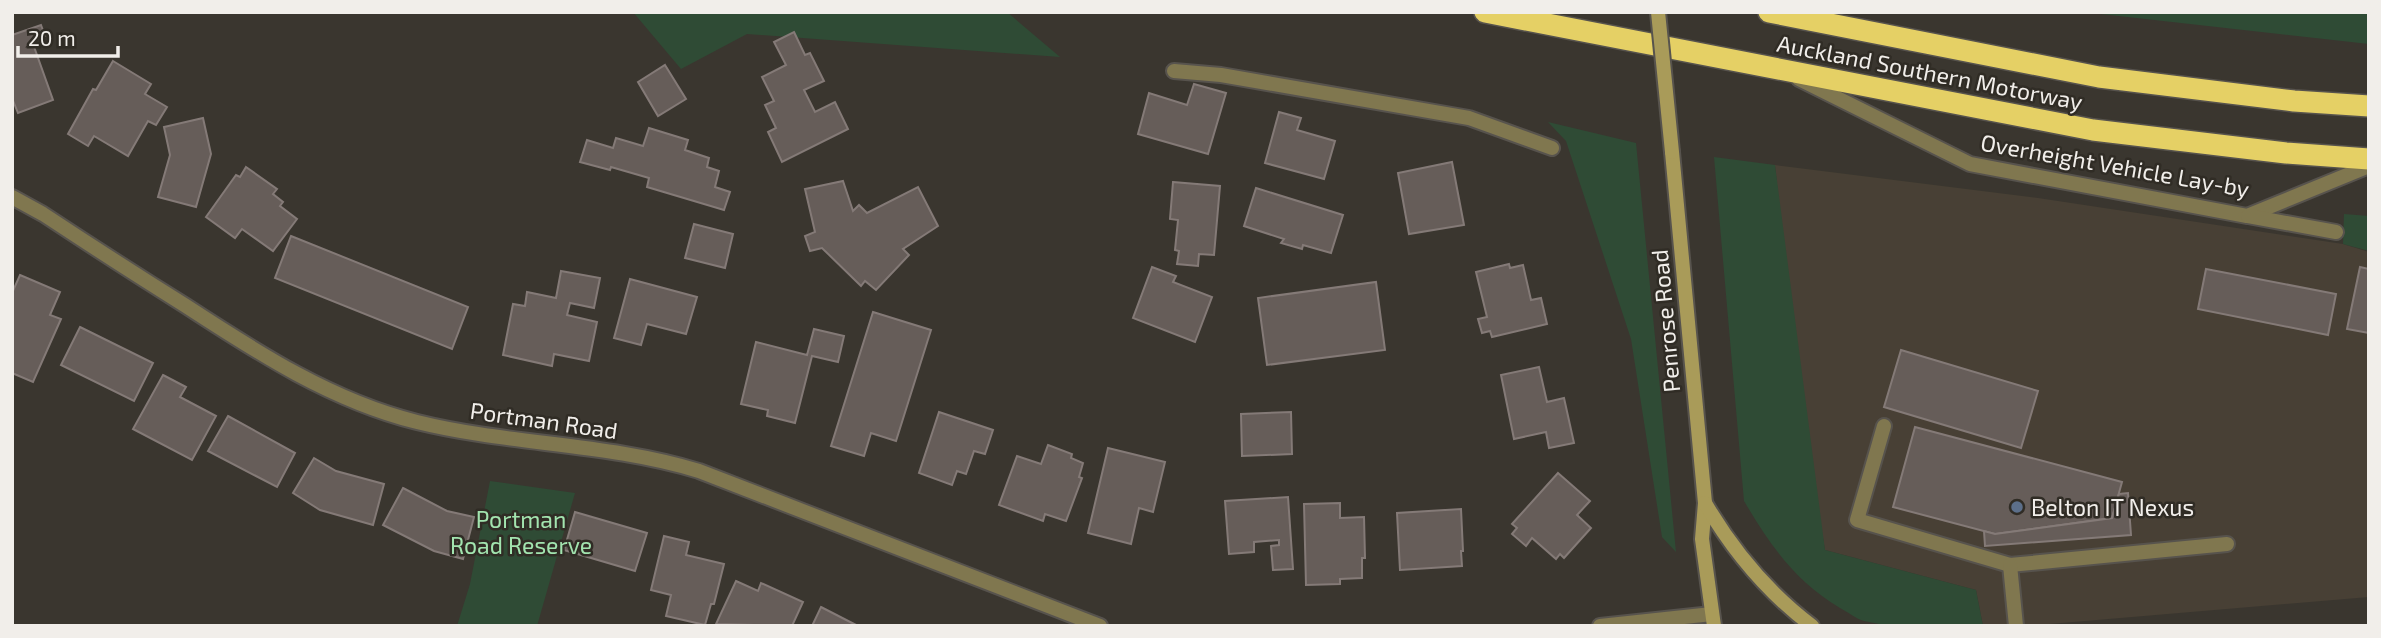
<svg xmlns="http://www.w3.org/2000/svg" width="2381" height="638" viewBox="0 0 2381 638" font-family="'Exo 2',sans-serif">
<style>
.built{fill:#484035}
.green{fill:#2f4b35}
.building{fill:#665d59;stroke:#847a77;stroke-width:2}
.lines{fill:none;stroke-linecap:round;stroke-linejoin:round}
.service-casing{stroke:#57534d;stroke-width:18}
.minor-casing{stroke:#57534d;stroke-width:18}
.tertiary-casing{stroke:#57534d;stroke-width:18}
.secondary-casing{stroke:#57534d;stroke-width:18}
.motorway-casing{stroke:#57534d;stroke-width:24}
.service{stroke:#80774f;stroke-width:14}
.minor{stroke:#80774f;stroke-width:14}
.tertiary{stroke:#80774f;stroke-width:14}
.secondary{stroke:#a99b59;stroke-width:14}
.motorway{stroke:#e5d065;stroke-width:21}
.secondary-bridge-casing{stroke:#57534d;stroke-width:18;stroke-linecap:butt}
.secondary-bridge{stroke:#a99b59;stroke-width:14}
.service-dot{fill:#5c6f8a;stroke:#302c25;stroke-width:2.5}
.labels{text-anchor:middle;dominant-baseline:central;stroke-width:5;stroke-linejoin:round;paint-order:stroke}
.street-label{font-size:23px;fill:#f1eeea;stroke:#302c25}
.poi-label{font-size:23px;fill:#f1eeea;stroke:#302c25;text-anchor:start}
.park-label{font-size:23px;fill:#a2e4af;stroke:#302c25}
</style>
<rect width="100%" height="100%" fill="#3a362f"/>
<polygon class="built" points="1775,165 2038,198 2343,244 2369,252 2369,597 2027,626 1983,626 1976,590 1825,550 1799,395"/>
<g class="green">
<polygon points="633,12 1007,12 1060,57 747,34 681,69"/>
<polygon points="2083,12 2369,12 2369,44"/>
<polygon points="1548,122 1636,143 1676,552 1662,537 1631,339 1566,141"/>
<path d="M1714,157L1775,165L1825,550L1976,590L1983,626C1945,626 1902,630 1864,621C1856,619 1848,612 1840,608C1795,581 1770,545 1744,501Z"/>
<polygon points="2344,214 2369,216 2369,251 2343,244"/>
<polygon points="490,481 575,493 537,626 457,626 470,584"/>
</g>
<g class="building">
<polygon points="41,25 45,36 32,41 53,100 18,113 12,98 12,35"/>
<polygon points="794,32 805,55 810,53 824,81 804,90 815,112 835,102 848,129 782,162 768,132 776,128 765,105 774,101 762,77 786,65 774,42"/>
<polygon points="113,61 151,84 145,94 167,107 156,125 148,121 128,156 94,136 88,146 68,134 93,89 96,90"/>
<polygon points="665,65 686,99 658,116 638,82"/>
<polygon points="1194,84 1226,93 1208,154 1138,134 1149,93 1187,105"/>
<polygon points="1279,112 1301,118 1297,130 1335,141 1324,179 1265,163"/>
<polygon points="203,118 211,154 196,207 158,197 170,155 164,127"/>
<polygon points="649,128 688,140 685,150 709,158 707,167 719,171 715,187 730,192 724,210 647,187 649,178 611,167 610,170 580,162 587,140 613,148 616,138 643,146"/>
<polygon points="1452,162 1464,225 1409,234 1398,173"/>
<polygon points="246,167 277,189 273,194 283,202 280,206 297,219 273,251 242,229 235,238 206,217 236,175 240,177"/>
<polygon points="843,181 853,211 859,205 867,213 918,187 938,226 903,249 909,255 876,290 865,281 861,286 822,248 810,251 805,236 815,232 805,189"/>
<polygon points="1173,182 1220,186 1214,255 1199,254 1198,266 1177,264 1179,251 1175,250 1178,220 1170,219"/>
<polygon points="1256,188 1343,215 1331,253 1303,245 1302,249 1281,243 1284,239 1244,226"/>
<polygon points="694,224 733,234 725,268 685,258"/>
<polygon points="291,236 468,307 452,349 275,278"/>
<polygon points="1509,264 1510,268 1523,265 1531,300 1541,298 1547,324 1492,337 1490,331 1482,333 1478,319 1487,317 1476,272"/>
<polygon points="1152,267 1176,276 1173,282 1212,297 1195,342 1133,318"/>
<polygon points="2360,267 2369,269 2369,333 2347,329"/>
<polygon points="2206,269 2336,294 2328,335 2198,309"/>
<polygon points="561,271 600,278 594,308 570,303 567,315 597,322 589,361 554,354 552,366 503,355 513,304 525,306 527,292 556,298"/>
<polygon points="20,275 60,292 50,315 61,319 33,382 12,373 12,293"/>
<polygon points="630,279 697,297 686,334 647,324 641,345 614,338"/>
<polygon points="1376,282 1385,350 1267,365 1258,298"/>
<polygon points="873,312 931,330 896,441 871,433 864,456 831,446"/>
<polygon points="80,327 153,363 134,401 61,365"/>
<polygon points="814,329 844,336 838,362 812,356 795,423 767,416 768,410 741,404 756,342 807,355"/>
<polygon points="1901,350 2038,391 2021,448 1884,407"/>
<polygon points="1539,367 1547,402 1564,398 1574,443 1549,448 1546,432 1514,439 1501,375"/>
<polygon points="163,375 186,387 180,397 216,416 192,460 133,429"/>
<polygon points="939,412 993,430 985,454 974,451 966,474 957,471 952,485 919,473"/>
<polygon points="1291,412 1292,454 1242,456 1241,414"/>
<polygon points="228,416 295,453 277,487 208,451"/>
<polygon points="1915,427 2122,482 2112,518 1995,534 1893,507"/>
<polygon points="1048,445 1072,454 1071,458 1083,463 1079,477 1082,478 1066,521 1045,514 1043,521 999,505 1017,456 1041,464"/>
<polygon points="1108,448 1165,462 1153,512 1139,508 1131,544 1088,533"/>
<polygon points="314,458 336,471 384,484 373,525 320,510 293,493"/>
<polygon points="1558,473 1590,501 1577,515 1591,528 1564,558 1560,554 1556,559 1532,538 1526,546 1512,534 1517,528 1512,524"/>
<polygon points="403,488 447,511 474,517 463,559 434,551 383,525"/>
<polygon points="2128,493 2131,535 1985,546 1984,531 1995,534 2112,518 2119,494"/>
<polygon points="1288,497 1293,569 1273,570 1271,546 1279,545 1279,540 1254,542 1254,552 1229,554 1225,501"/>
<polygon points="1340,503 1340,518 1364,517 1365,558 1362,558 1362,578 1340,579 1340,584 1306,585 1304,504"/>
<polygon points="1461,509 1463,551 1461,551 1462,566 1400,570 1397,513"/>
<polygon points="575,512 647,533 635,571 564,550"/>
<polygon points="664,536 689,542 686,555 724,564 714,604 711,604 705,625 666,616 671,595 651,590"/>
<polygon points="736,581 758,591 761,583 803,602 792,626 716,624"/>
<polygon points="821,607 858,626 812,626"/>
</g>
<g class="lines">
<defs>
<g id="service">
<polyline points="1799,79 1970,164 2247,216 2369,166"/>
<polyline points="2248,216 2336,232"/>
<polyline points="1884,426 1857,520 2010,565 2227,544"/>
<polyline points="2010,565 2016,626"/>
</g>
<polyline id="minor" points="1174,71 1221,75 1469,118 1552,148"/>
<g id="tertiary">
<path d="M12,197L43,214C90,245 138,276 186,306C258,353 332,401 417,422C510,445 608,443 699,471L1100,626"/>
<polyline points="1600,626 1712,614"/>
</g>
<g id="secondary">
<polyline points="1672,152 1705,503 1702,539 1714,626"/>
<path d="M1705,503C1733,551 1767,592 1812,626"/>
</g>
<g id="motorway">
<polyline points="1485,12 2093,130 2286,153 2369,159"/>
<polyline points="1769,12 2099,77 2294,101 2369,106"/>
</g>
</defs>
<use href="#service" class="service-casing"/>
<use href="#minor" class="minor-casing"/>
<use href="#tertiary" class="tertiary-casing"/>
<use href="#secondary" class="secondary-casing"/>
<use href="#motorway" class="motorway-casing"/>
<use href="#service" class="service"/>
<use href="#minor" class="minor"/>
<use href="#tertiary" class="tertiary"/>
<use href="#secondary" class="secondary"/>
<use href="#motorway" class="motorway"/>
<defs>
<polyline id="secondary-bridge" points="1658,12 1672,152"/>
</defs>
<use href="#secondary-bridge" class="secondary-bridge-casing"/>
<use href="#secondary-bridge" class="secondary-bridge"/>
</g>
<circle class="service-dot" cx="2017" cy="507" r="7"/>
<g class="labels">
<g class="street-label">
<text transform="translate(1930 72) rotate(11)">Auckland Southern Motorway</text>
<text transform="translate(2115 165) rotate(10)">Overheight Vehicle Lay-by</text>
<text transform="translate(1665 321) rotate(-95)">Penrose Road</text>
<text transform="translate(544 420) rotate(8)">Portman Road</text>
</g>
<g class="poi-label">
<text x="2031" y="507">Belton IT Nexus</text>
</g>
<g class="park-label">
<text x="521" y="519">Portman<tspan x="521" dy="26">Road Reserve</tspan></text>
</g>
</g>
<rect width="2381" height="638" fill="none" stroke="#f1eeea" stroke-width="28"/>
<path d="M18 46v10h100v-10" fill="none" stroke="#f1eeea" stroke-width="3.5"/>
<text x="28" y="46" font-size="21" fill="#f1eeea" stroke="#302c25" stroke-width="5" paint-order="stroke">20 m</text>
</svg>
